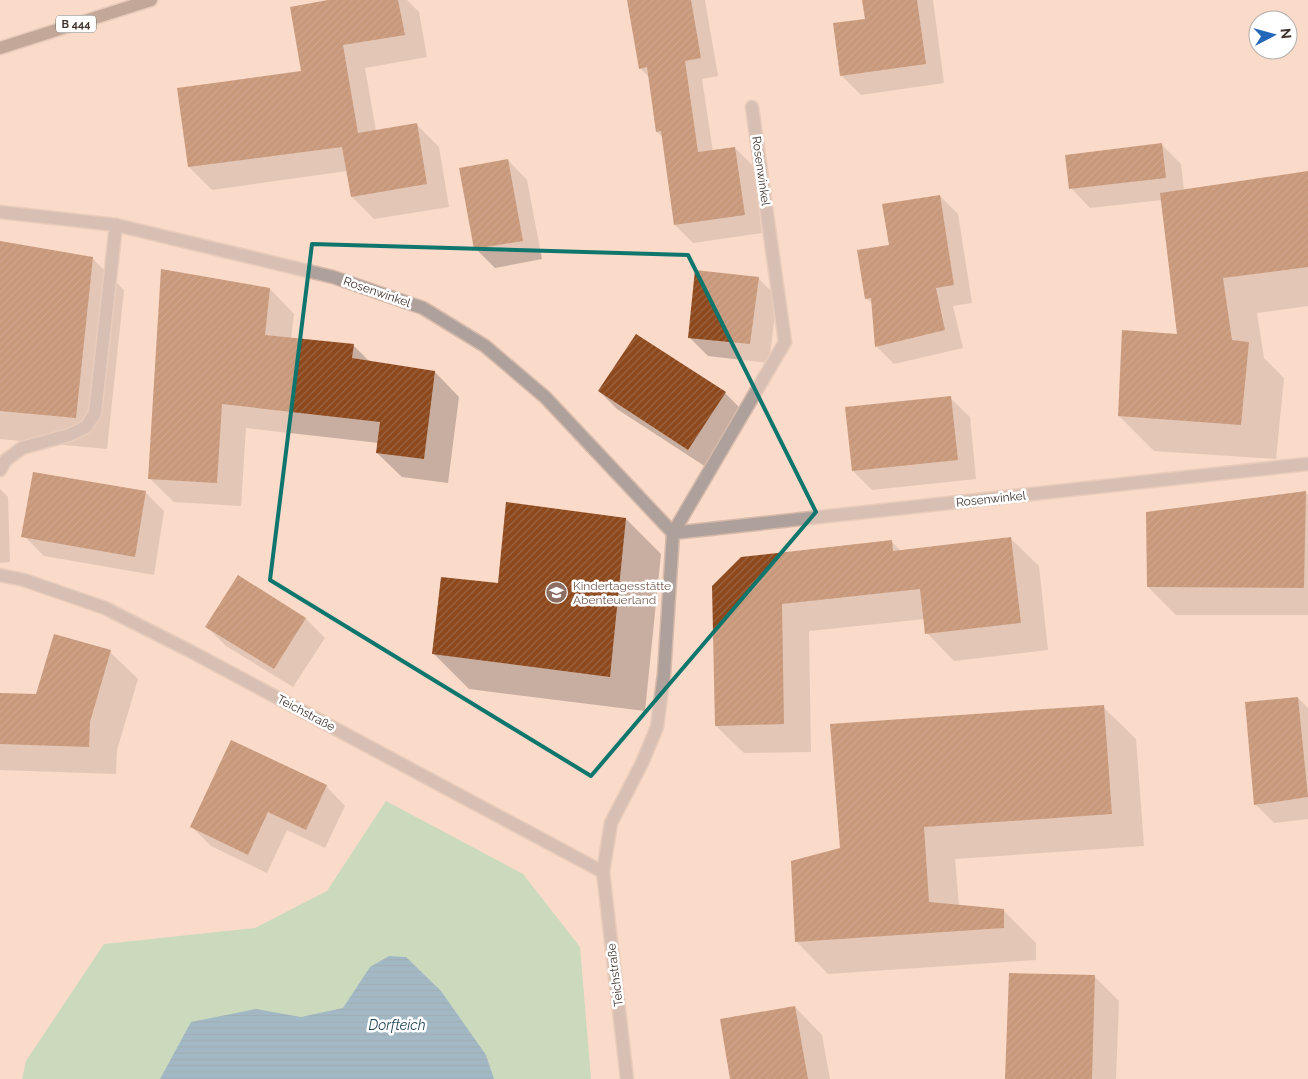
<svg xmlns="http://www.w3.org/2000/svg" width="1308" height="1079" viewBox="0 0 1308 1079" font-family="Raleway,sans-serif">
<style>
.green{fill:#93daae}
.water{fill:url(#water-rules)}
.shadow{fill:#0003}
.building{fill:url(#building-hatch)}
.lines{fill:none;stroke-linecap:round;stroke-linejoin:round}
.service-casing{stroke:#d5b9aa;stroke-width:15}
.minor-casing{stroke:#d5b9aa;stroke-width:15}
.primary-casing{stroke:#d5b9aa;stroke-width:15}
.service{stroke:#aea09a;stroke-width:12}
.minor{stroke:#aea09a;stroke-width:12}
.primary{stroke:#82695f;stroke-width:12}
.marked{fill:none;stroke:#0f766e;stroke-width:4;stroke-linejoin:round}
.labels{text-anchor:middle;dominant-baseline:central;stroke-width:5;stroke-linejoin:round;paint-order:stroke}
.shield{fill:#fff;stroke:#7b726d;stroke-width:1}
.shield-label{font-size:11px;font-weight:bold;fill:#42352f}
.street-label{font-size:12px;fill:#42352f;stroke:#fff}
.education-label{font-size:12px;fill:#785e54;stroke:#fff;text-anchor:start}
.water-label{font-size:14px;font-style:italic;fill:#193f53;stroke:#fff}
</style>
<defs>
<pattern id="water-rules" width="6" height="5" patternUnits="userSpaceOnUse" patternTransform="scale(1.25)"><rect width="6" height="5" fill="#3991c1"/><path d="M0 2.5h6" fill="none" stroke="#32779d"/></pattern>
<pattern id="building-hatch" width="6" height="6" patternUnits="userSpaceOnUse" patternTransform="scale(1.25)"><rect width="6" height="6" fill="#8d481c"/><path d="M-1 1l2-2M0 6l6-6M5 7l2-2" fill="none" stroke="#9b6645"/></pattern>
</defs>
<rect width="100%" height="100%" fill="#fadac9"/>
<polygon class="green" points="386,801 523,874 580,947 591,1079 22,1079 26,1061 104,944 255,928 327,891"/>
<polygon class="water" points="389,956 406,957 441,991 486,1055 494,1079 160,1079 191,1022 256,1009 301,1017 343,1008 370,967"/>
<g class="shadow">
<polygon points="336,0 407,0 419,12 427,57 365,68 376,131 416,124 439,147 449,207 374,219 352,197 347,171 212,190 189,167 303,72"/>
<polygon points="628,0 705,0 718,76 702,79 713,152 735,148 753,166 762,233 693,243 675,225 663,137 657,132 650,78 640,68"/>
<polygon points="864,0 933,0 944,83 861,95 842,76 866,20"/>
<polygon points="1162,145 1181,164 1184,191 1308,172 1308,306 1257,313 1264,358 1284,378 1276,459 1154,451 1119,416 1178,335 1162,200 1090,208 1071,188"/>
<polygon points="508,160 527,180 542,259 495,268 475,248"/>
<polygon points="940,196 958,214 972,303 953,306 963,348 894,364 876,346 873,304 866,298 890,246"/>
<polygon points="0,243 92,258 124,290 107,449 0,439"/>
<polygon points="758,278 777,297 769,363 708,356 689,337"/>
<polygon points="270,289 294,314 291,339 353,345 370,362 435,372 459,397 448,483 402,477 377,453 379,443 246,428 241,506 174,502 149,478"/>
<polygon points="599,391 725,393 742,410 706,467 617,409"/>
<polygon points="950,398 970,417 976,479 872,490 853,471"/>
<polygon points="0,489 8,497 10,562 0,563"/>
<polygon points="145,492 164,511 154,575 44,556 25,537"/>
<polygon points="1305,492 1308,495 1308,615 1176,615 1148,587"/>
<polygon points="626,519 661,554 645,711 469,689 434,654 499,584"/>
<polygon points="1011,539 1039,566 1048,650 954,661 927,633 925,619 809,631 811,752 744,753 716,726 713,586 892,542 901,551"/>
<polygon points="238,577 306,619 325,638 293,687 226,646 207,627"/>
<polygon points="110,652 138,679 117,750 116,774 0,770 0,695 37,696"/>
<polygon points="1298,698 1308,708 1308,819 1274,823 1255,804"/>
<polygon points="1103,707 1136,739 1144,846 955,859 959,906 1003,910 1036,943 1036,960 828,974 796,941 841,849"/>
<polygon points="326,786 345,806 325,848 287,830 267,873 211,846 191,826"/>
<polygon points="1094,976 1119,1001 1116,1079 1007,1079"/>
<polygon points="795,1007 822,1035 830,1079 731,1079"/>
</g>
<g class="building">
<polygon points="328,0 398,0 405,35 343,45 358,133 417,123 427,184 351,197 342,147 188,167 177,88 301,71 290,7"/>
<polygon points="627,0 691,0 701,58 685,61 698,152 735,147 745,215 674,225 661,131 656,132 647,67 639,69"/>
<polygon points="862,0 917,0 926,64 840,76 833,23 865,19"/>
<polygon points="1162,143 1166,178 1069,189 1065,155"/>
<polygon points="508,159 523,241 474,249 459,168"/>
<polygon points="1308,171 1308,267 1223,278 1232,340 1249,342 1241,425 1118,416 1122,330 1177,334 1160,193"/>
<polygon points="940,195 954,285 936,288 945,330 875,347 871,298 865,299 857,250 889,245 882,204"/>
<polygon points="0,241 93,257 76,418 0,411"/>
<polygon points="161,269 270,288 265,335 354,344 352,358 435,371 424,459 376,453 380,422 222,404 217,483 148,479"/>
<polygon points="695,270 759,277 750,344 688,338"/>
<polygon points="636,334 726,392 688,450 598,391"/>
<polygon points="951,396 958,460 852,471 845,407"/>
<polygon points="33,472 146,491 135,557 21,537"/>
<polygon points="1306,491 1304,588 1147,587 1146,512"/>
<polygon points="506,502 626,518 610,677 432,654 441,577 498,583"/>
<polygon points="1011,537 1021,623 925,634 920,589 782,604 784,724 715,726 712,586 741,557 892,540 893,551"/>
<polygon points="238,575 306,618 274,669 205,627"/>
<polygon points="54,634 111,650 90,722 89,747 0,744 0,693 36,694"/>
<polygon points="1298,697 1308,797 1254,805 1245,702"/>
<polygon points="1104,705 1112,814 924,827 929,902 1004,909 1004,928 795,942 791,861 840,848 830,724"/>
<polygon points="231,740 327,785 306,830 268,812 248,855 190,827"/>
<polygon points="1009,973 1095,975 1092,1079 1005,1079"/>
<polygon points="795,1006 808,1079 730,1079 720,1019"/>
</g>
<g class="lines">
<defs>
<g id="service">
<polyline points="0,470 6,460 22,448 69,435 86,427 95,413 116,225"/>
<polyline points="673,533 785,342 752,107"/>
</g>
<g id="minor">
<polyline points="0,212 116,225 333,277 423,308 485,346 545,397 673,533 1308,464"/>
<polyline points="0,575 24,580 105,608 190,651 603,872 627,1079"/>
<polyline points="603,872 611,823 642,763 657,727 664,674 673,533"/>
</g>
<polyline id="primary" points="0,48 151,0"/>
</defs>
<use href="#service" class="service-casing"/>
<use href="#minor" class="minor-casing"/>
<use href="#primary" class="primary-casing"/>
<use href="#service" class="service"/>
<use href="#minor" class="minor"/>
<use href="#primary" class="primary"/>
</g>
<path d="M0 0H1308V1079H0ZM312,244L688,255L816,512L591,776L270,580Z" fill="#fadac9" fill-opacity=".55" fill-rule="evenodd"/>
<path class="marked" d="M312,244L688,255L816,512L591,776L270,580Z"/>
<defs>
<symbol id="school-disc" viewBox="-11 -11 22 22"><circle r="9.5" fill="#8d6e63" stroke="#fff"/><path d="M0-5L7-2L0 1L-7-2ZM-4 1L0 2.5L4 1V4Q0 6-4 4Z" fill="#fff"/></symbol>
</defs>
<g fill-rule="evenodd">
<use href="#school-disc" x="544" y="580" width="25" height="25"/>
</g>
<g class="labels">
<rect class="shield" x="56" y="15.5" width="40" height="17" rx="4"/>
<g class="shield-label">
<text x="76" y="24">B 444</text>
</g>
<g class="street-label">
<text transform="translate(761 171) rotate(82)">Rosenwinkel</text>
<text transform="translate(377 292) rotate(19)">Rosenwinkel</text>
<text transform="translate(991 499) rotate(-6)">Rosenwinkel</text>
<text transform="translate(306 713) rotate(28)">Teichstraße</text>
<text transform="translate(615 975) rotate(-97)">Teichstraße</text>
</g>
<g class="education-label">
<text x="573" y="586">Kindertagesstätte<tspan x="573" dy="14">Abenteuerland</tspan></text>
</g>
<g class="water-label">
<text x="397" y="1025">Dorfteich</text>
</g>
</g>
<g transform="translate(1273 35) rotate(84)"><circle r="24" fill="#ffffff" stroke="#b3aeac"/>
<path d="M0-4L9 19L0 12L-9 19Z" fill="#2567b8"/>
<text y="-8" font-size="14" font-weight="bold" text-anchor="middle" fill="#42352f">N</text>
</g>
</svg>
